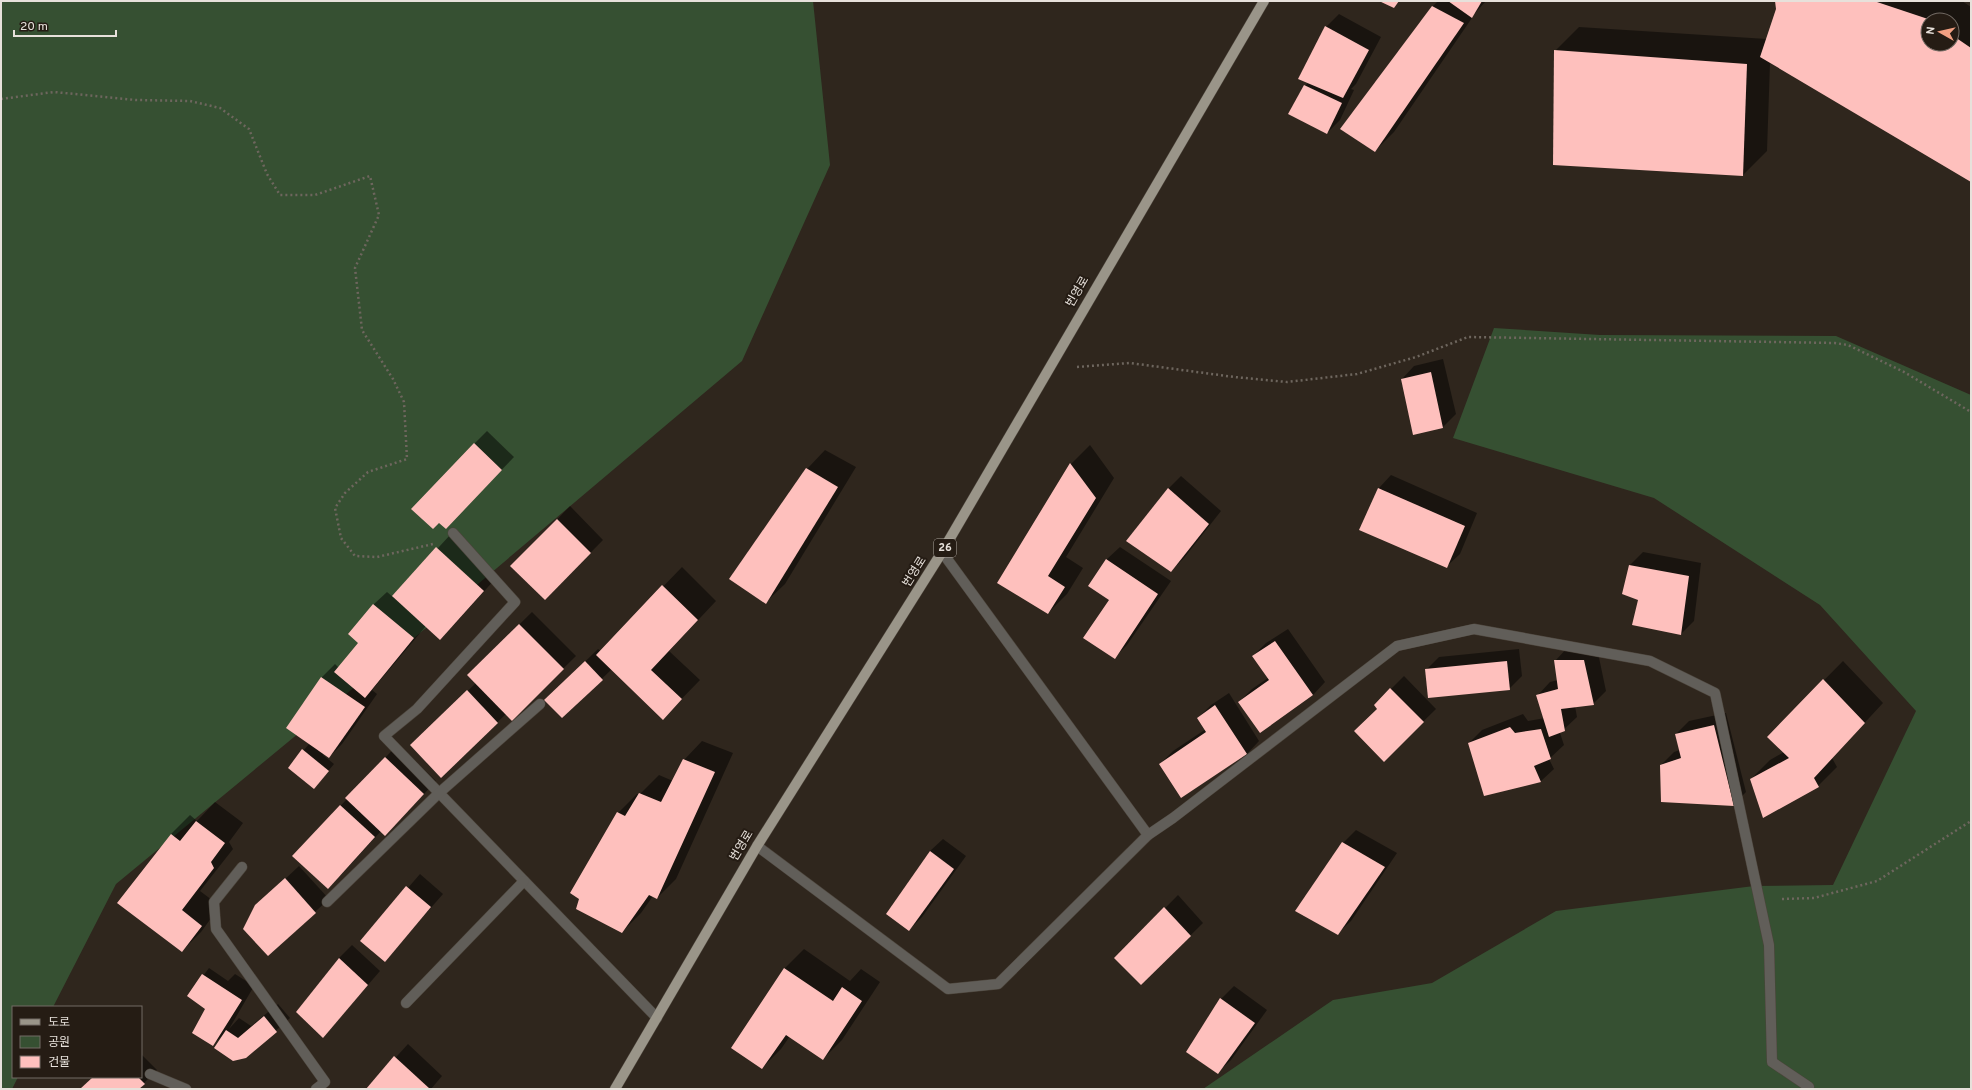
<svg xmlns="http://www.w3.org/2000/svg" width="1972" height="1090" viewBox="0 0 1972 1090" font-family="Overpass,'Noto Sans KR',sans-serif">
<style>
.green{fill:#365032}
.shadow{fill:#0007;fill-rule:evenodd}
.building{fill:#fec0bd}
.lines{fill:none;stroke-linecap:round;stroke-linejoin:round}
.street-casing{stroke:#4c443b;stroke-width:11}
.primary-casing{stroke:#4c443b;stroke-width:11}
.path{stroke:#6e665e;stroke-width:2.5;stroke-dasharray:2 3;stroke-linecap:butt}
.street{stroke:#615e59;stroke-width:10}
.primary{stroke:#9a9589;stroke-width:10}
.labels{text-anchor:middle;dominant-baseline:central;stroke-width:4;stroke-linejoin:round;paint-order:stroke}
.shield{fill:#251c14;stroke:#ada69f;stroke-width:1}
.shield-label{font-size:11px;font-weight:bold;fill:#e7e1db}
.street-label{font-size:12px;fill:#e7e1db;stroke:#251c14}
</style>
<rect width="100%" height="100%" fill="#2f261d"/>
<g class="green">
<polygon points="1,1 813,1 830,165 742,361 414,638 116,884 53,1007 13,1007 13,1077 18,1077 12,1089 1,1089"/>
<polygon points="1494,328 1600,335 1836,336 1971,395 1971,1089 1203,1089 1333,1000 1432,983 1556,911 1754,886 1833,885 1916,711 1820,605 1654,498 1453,438"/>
</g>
<g class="shadow">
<polygon points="1438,1 1486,1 1476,12 1394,132 1375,151 1433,6"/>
<path d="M1776,1H1962L1971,7V181L1770,63L1767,151L1743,175L1555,51L1579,27L1767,39L1777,9ZM1928,20H1952V44H1928Z"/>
<polygon points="1339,14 1381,37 1356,84 1351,89 1354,90 1340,120 1327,133 1305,86 1309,82 1326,27"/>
<polygon points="1443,359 1456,414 1443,427 1402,379 1414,366"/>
<polygon points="487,431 514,457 458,515 474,444"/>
<polygon points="1090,445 1114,478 1066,557 1083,568 1067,594 1048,613 998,582 1071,464"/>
<polygon points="825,450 856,467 785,584 766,602 807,469"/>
<polygon points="1391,475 1477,513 1460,554 1447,566 1379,488"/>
<polygon points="1181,476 1221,511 1184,558 1171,571 1168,489"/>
<polygon points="570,506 603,540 545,599 512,566"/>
<polygon points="450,535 496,578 453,626 426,626 372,690 377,694 342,744 329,757 324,753 323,755 334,764 314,788 289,767 310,743 287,728 322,677 335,664 339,668 359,643 349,634 374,604 387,592 393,597"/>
<polygon points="1120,547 1171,581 1127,645 1114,658 1110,600 1089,585 1107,559"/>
<polygon points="1643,552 1701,563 1694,621 1681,634 1639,599 1630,565"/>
<polygon points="682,567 716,601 669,651 700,680 663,718 612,669 562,717 559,687 598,649 601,651"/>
<polygon points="532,612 576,656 512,719 506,714 441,776 424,733 476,683 468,675"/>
<polygon points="1288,629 1325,682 1313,695 1239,702 1252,689 1268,678 1253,656 1266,643"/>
<polygon points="1568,647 1597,648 1606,691 1593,704 1575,706 1577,717 1560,733 1564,745 1549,759 1554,769 1541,781 1485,795 1469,743 1482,730 1523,714 1528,721 1545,718 1538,695 1550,682 1558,680 1556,660"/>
<polygon points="1519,649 1522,676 1509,689 1426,670 1439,657"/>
<polygon points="1843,661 1883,703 1832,758 1837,767 1818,786 1751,779 1770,760 1784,752 1768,737"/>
<polygon points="1404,676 1436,709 1384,760 1378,708 1375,705"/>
<polygon points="1229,693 1259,741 1247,754 1160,764 1173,751 1206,729 1198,718 1211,705"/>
<polygon points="1726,713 1746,792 1733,805 1661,765 1674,752 1680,750 1676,734 1689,721"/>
<polygon points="702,741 733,753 676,879 657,898 653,896 641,913 622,932 618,813 637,794 639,795 659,775 673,781 684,760"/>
<polygon points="398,744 436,781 398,822 381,831 341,875 294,856"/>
<polygon points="215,802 243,823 229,842 233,849 200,891 220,906 201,932 182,951 171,834 190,815 197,821"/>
<polygon points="1356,830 1397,853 1351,921 1338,933 1343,843"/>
<polygon points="943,839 966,856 922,917 909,930 930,851"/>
<polygon points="299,866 329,899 268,955 267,896"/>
<polygon points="420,874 443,894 385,960 362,941"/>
<polygon points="1178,895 1203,923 1141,984 1116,958"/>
<polygon points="352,945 380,971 323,1037 297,1012 339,958"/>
<polygon points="804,949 850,981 861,969 880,982 842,1040 823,1059 790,1036 781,1049 762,1068 732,1048 785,968"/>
<polygon points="209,968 228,981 235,974 254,986 229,1029 239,1018 251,1026 278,1004 290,1018 246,1057 223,1035 213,1044 213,1002 188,996"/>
<polygon points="1234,986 1267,1010 1231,1060 1218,1072 1187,1052 1221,999"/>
<polygon points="408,1044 442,1076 431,1089 367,1089"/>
<polygon points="141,1054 157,1070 138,1089 81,1089 94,1077 141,1077"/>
</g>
<g class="building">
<polygon points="1379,1 1399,1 1394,8"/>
<polygon points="1448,1 1482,1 1472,18"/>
<polygon points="1775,1 1874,1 1931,20 1928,20 1928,44 1952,44 1952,35 1971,48 1971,182 1760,57 1776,9"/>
<polygon points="1432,6 1464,23 1375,152 1340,129"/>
<polygon points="1325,26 1369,50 1343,98 1298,79"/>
<polygon points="1554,50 1747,64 1743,176 1553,165"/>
<polygon points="1304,85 1342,103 1327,134 1288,114"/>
<polygon points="1431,372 1443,428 1413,435 1401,379"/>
<polygon points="474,443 502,470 446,529 439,523 433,529 411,509"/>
<polygon points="1070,463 1096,498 1048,576 1065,587 1048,614 997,583"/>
<polygon points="806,468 838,487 766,604 729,579"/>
<polygon points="1168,488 1209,524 1171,572 1126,541"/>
<polygon points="1378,488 1465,526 1447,568 1359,530"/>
<polygon points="557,519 591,553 545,600 510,566"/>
<polygon points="436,547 484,591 440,640 392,596"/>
<polygon points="1106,559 1158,594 1115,659 1083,638 1109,600 1088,586"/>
<polygon points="1629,565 1689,576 1681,635 1632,625 1638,600 1622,594"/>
<polygon points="662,585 698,620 651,670 682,699 663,720 596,655"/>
<polygon points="373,604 414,638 365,698 334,672 358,643 348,634"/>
<polygon points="519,624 564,669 512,721 467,675"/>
<polygon points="1275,641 1313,695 1260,733 1238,702 1269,680 1252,656"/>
<polygon points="1554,660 1584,660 1594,705 1561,709 1565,731 1549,737 1536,695 1558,689"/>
<polygon points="585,661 603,680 562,718 544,700"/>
<polygon points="1507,661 1510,690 1428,698 1425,669"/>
<polygon points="321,677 365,707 329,758 286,728"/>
<polygon points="1823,679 1865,723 1814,778 1819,787 1763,818 1750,779 1789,758 1767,737"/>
<polygon points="1390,688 1424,722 1384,762 1354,731 1377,709 1374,705"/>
<polygon points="467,690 498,723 441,778 410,745"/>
<polygon points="1215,705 1247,754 1181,798 1159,764 1206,732 1197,718"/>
<polygon points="1714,725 1734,806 1661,802 1660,765 1681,758 1675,734"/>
<polygon points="1510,727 1515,733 1541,729 1551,759 1534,766 1541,782 1484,796 1468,743"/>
<polygon points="302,749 329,771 314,789 288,768"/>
<polygon points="385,757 424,794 385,836 345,798"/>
<polygon points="683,759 715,772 657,899 649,895 622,933 576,909 579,899 570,893 617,812 625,816 639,793 661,802"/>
<polygon points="340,805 375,837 328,889 292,856"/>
<polygon points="196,821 225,843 211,862 214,868 182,910 202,926 182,952 117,903 171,834 180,841"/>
<polygon points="1342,842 1385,867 1338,935 1295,911"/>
<polygon points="930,851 954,869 909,931 886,914"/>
<polygon points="285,878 316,913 268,956 243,929 255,905"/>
<polygon points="406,886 431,907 385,962 360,941"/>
<polygon points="1164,907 1191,936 1141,985 1114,958"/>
<polygon points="339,958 368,985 323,1038 296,1012"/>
<polygon points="784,968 833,1001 842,987 862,1001 823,1060 786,1035 762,1069 731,1048"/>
<polygon points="202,974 242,1000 213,1046 192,1033 205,1009 187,996"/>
<polygon points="1220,998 1255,1023 1218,1074 1186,1052"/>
<polygon points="264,1016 277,1032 246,1058 233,1061 214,1048 226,1030 238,1038"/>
<polygon points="394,1056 430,1089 366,1089"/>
<polygon points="93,1077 138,1077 145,1084 139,1089 80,1089"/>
</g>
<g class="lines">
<defs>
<g id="street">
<polyline points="453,533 515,602 417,709 384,736 657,1018"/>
<polyline points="942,552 1148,835"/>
<polyline points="757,846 948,989 998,984 1148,835 1173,818 1397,646 1474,629 1650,661 1715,693 1769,945 1772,1062 1809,1087"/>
<polyline points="242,867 214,902 216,929 325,1082 316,1089"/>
<polyline points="327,902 439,793 540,704"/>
<polyline points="406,1003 524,881"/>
<polyline points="150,1074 186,1089"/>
</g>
<polyline id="primary" points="615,1089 757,846 942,552 1264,1"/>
</defs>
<use href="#street" class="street-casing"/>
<use href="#primary" class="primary-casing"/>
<g class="path">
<polyline points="1,99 54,92 136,100 190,101 220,108 249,129 267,174 280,195 315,195 370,176 379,215 355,268 362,330 393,379 404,402 407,459 368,472 345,493 335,508 341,538 355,556 377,557 433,544"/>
<polyline points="1077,367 1130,363 1234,377 1287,382 1357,374 1416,357 1468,337 1835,343 1848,345 1904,372 1971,412"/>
<polyline points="1782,899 1814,898 1877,881 1971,821"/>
</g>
<use href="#street" class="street"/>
<use href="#primary" class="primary"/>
</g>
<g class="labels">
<rect class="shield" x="934" y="539" width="22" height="18" rx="3"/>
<g class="shield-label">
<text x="945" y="548">26</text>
</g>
<g class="street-label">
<text transform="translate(1078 292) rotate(-60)">번영로</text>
<text transform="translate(915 572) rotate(-58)">번영로</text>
<text transform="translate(742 846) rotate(-59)">번영로</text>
</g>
</g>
<rect width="1972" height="1090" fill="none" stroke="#e7e1db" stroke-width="4"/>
<rect x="12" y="1006" width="130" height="72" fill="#251c14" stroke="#736b64"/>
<rect x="20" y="1019" width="20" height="6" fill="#9a9589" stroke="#736b64"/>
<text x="48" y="1026" font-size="12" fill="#e7e1db">도로</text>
<rect x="20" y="1036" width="20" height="12" fill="#365032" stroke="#736b64"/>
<text x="48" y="1046" font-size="12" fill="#e7e1db">공원</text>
<rect x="20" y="1056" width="20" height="12" fill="#fec0bd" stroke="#736b64"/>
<text x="48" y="1066" font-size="12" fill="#e7e1db">건물</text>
<g transform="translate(1940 32) rotate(278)"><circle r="19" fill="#251c14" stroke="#736b64"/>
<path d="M0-3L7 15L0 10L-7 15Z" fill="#f3a082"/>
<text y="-6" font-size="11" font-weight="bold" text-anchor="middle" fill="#e7e1db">N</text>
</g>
<path d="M14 30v6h102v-6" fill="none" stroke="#e7e1db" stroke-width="2"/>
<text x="20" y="30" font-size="12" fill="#e7e1db" stroke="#251c14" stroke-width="3" paint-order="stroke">20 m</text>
</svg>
